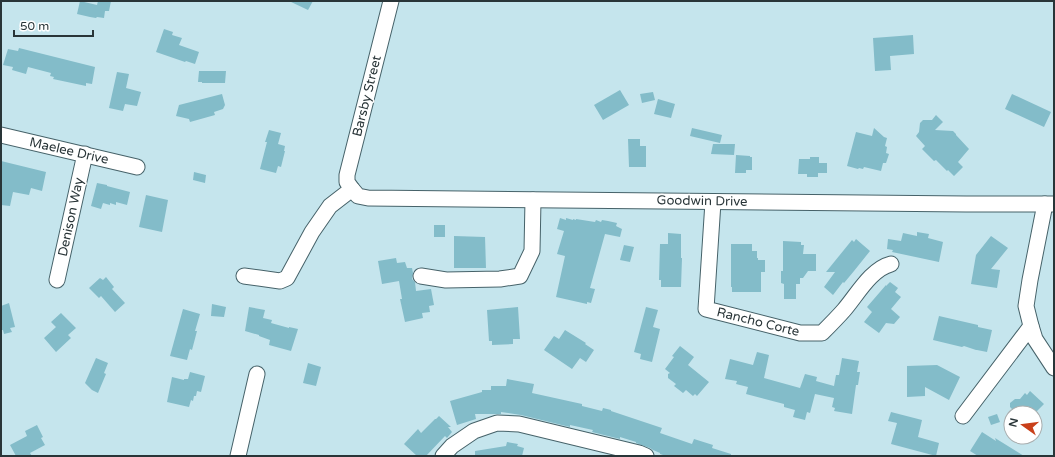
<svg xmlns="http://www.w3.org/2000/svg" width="1055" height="457" viewBox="0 0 1055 457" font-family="'Varela Round',sans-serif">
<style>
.building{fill:#83bcc9}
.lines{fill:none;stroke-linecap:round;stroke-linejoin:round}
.minor-casing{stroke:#466269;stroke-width:17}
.minor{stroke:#fff;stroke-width:15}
.labels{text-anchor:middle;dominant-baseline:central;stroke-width:3;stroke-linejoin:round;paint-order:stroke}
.street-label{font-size:13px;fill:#293538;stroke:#fff}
</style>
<rect width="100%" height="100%" fill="#c5e5ed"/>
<g class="building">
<polygon points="80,1 97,5 98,1 111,1 109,11 105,11 104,18 97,17 96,18 90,17 77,14"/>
<polygon points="289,1 313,1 308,10"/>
<polygon points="164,29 173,32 172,35 182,38 179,45 199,52 195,64 186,61 185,62 156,52"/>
<polygon points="913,35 914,54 890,56 891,70 875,71 873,38"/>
<polygon points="19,48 95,67 92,84 86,83 86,86 53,79 54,77 50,76 51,73 28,67 26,74 12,70 13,67 3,65 8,49 18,51"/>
<polygon points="199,71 226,71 225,83 202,83 202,82 198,82"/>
<polygon points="117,72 129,74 126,88 141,92 137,106 125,104 123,111 109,108"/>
<polygon points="620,90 629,105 603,120 594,105"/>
<polygon points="653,92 655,100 642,103 640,94"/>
<polygon points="222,94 225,105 223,109 214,112 215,115 190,122 189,119 176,116 179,105"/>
<polygon points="1012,94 1051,112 1044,127 1005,109"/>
<polygon points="658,99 675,104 671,118 654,114"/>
<polygon points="936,115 943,122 935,130 953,131 956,134 956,135 969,149 958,162 963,167 954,176 948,170 947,171 936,160 934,161 922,149 925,146 916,136 919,132 920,123 923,120 932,120"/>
<polygon points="692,128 722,135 720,143 690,136"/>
<polygon points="874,128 884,137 887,138 885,146 887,147 886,153 889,154 886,163 883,163 881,171 864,167 863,169 859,168 858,169 847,166 856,132 872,136"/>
<polygon points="269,130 281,133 278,144 285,146 284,151 285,151 281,167 278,166 276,173 260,169 267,142 265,142"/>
<polygon points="628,139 640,139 640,146 646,146 646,167 629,167"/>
<polygon points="713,144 735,144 734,155 711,154"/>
<polygon points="736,155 750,156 750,157 752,157 752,170 746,170 746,173 735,173"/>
<polygon points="810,157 819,157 819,163 827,163 827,173 818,173 818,177 807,177 807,174 798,174 799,159 810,159"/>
<polygon points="1,161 46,172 42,191 31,188 29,195 13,192 10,206 1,205"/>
<polygon points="194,172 206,175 205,183 193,180"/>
<polygon points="97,183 107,185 107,186 130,192 127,205 116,202 116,205 110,203 110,205 103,203 101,209 91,206"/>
<polygon points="146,195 168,200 162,232 139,227"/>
<polygon points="560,218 566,220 566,218 573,220 573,219 576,220 576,219 595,222 596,220 601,222 602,220 608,221 617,223 616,226 622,229 620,237 605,234 590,288 595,289 591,303 587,302 587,304 556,297 565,256 557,254 564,231 557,229"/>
<rect x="434" y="225" width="11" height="12"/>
<polygon points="917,232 929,234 928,238 943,242 939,262 892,252 893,250 887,249 888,239 901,241 903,233 917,236"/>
<polygon points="668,233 681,234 681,258 682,258 681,287 661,287 661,280 659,280 660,244 668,244"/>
<polygon points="454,236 485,237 486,268 454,268"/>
<polygon points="991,236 1008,248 991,269 1000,270 997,288 971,284 976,255"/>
<polygon points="856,239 870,251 854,271 844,283 843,282 833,295 824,287 835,272 826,272 852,240 854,242"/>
<polygon points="783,241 801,242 801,245 804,245 803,254 816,254 816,271 808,271 803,278 800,278 800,284 796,284 796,299 784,299 784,284 781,283 781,271 783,271"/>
<polygon points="731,244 752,244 752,251 757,251 757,258 758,258 758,260 765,260 765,272 761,272 761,292 732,292 732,287 731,287"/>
<polygon points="624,245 634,247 630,262 620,260"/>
<polygon points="396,258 397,263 405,262 407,268 412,268 413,273 412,279 415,282 416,291 431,289 434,305 429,306 430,312 422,313 423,318 405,322 400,299 402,299 399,281 382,284 378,261"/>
<polygon points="106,277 114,287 112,289 125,303 115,312 101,296 99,298 89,288 100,278 103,280"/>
<polygon points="890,282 898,288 895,292 901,297 891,309 900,317 894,324 886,323 879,333 864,322 872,312 867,307 886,285 886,286"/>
<polygon points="9,303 15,327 10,328 12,332 4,334 3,330 1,330 1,306"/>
<polygon points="212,304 226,307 224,317 211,316"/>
<polygon points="249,307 265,310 263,318 272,320 271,323 289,328 289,327 298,329 291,351 269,345 270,340 259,336 259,335 245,331"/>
<polygon points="518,307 520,339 513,339 513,344 492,345 492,341 489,341 487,310"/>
<polygon points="646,307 658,310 653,327 660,329 652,362 640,359 641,354 634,352"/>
<polygon points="183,309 200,314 195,331 197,331 192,350 190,349 187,360 170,356"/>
<polygon points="61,313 76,328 68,335 71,338 56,352 44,338 56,327 51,322"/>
<polygon points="939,316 978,325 978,327 992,330 987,352 977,350 976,350 964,346 962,347 933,340"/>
<polygon points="565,330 586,343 585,344 594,350 586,362 580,358 572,369 544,350 554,336 559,339"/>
<polygon points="680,346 694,357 688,365 709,382 697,396 695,394 693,396 686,390 683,393 674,386 676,384 668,378 668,374 670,373 665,369 674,357 672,356"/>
<polygon points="757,352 769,355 764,378 800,388 805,374 817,377 816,381 834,386 836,375 839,375 842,358 859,361 857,372 860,372 858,385 856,385 852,414 834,411 835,408 832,407 834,398 815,394 810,413 807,412 805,420 793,417 795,410 784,407 784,404 746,394 748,387 736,384 737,381 725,379 730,359 753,365"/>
<polygon points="96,358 108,363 104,373 106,374 98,393 92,390 85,383"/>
<polygon points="308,363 321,367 316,386 303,383"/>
<polygon points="937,365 960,377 949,400 925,387 925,396 907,397 907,366"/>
<polygon points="190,372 205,376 201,392 197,391 196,396 194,396 193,401 191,400 189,407 167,402 172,377 184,380 184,379 188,379"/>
<polygon points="507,379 534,384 532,393 582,404 582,406 602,411 603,408 611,410 611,411 662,428 660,433 692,444 694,439 713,445 712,448 731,454 731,456 666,456 660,454 660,453 653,450 650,448 636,443 636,442 620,437 620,439 592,432 593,430 570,425 570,427 521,415 501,412 501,414 475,414 476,419 457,425 450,401 482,392 482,390 491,390 491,386 506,386"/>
<polygon points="1030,391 1044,404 1035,413 1016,413 1010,407 1010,403 1015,399 1020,399 1025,393 1027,395"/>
<polygon points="891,412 922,420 918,437 939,443 936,456 891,444 897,423 888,421"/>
<polygon points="997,414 1000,422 991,425 988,417"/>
<polygon points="439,416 451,427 448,427 452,432 447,438 445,436 426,456 417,456 404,444 418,429 421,433 435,419 436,419"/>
<polygon points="37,425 43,437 41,438 45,445 30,453 32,456 16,456 10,445 27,436 25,431"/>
<polygon points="982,432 996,441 995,438 1024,456 978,456 970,451"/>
<polygon points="507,442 518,444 517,446 524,448 522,456 475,456 475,451 506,446"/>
</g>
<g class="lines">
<defs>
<g id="minor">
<polyline points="391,1 347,175 347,182 352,189 358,196 368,198 966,204 1054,204"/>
<polyline points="1,135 137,167"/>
<path d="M713,202L706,309L800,333H822C830,325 837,318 844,310C857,295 871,269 891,264"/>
<polyline points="1045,204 1030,280 1026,306 1031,326 1035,339 1054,368"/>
<polyline points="244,276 259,278 280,281 287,278 312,232 330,206 352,189"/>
<polyline points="421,276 446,280 500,279 520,276 532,251 533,200"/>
<polyline points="57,280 85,154"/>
<polyline points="963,416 1031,326"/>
<polyline points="238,456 257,374"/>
<polyline points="443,456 452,446 474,431 497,423 519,424 639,453 646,456"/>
</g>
</defs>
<use href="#minor" class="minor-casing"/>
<use href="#minor" class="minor"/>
</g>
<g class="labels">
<g class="street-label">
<text transform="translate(367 96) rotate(-76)">Barsby Street</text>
<text transform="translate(69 151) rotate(13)">Maelee Drive</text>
<text transform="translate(702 201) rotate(1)">Goodwin Drive</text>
<text transform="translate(71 217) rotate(-78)">Denison Way</text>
<text transform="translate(758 322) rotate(14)">Rancho Corte</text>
</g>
</g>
<rect width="1055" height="457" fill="none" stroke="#293538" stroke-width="4"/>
<g transform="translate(1023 425) rotate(284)"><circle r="19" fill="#ffffff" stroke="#a9aeaf"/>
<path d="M0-3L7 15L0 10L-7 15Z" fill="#c9401a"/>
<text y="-6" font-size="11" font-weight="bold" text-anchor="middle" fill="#293538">N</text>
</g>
<path d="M14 30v6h79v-6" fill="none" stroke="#293538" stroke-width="2"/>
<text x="20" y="30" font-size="12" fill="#293538" stroke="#ffffff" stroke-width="3" paint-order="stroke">50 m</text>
</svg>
